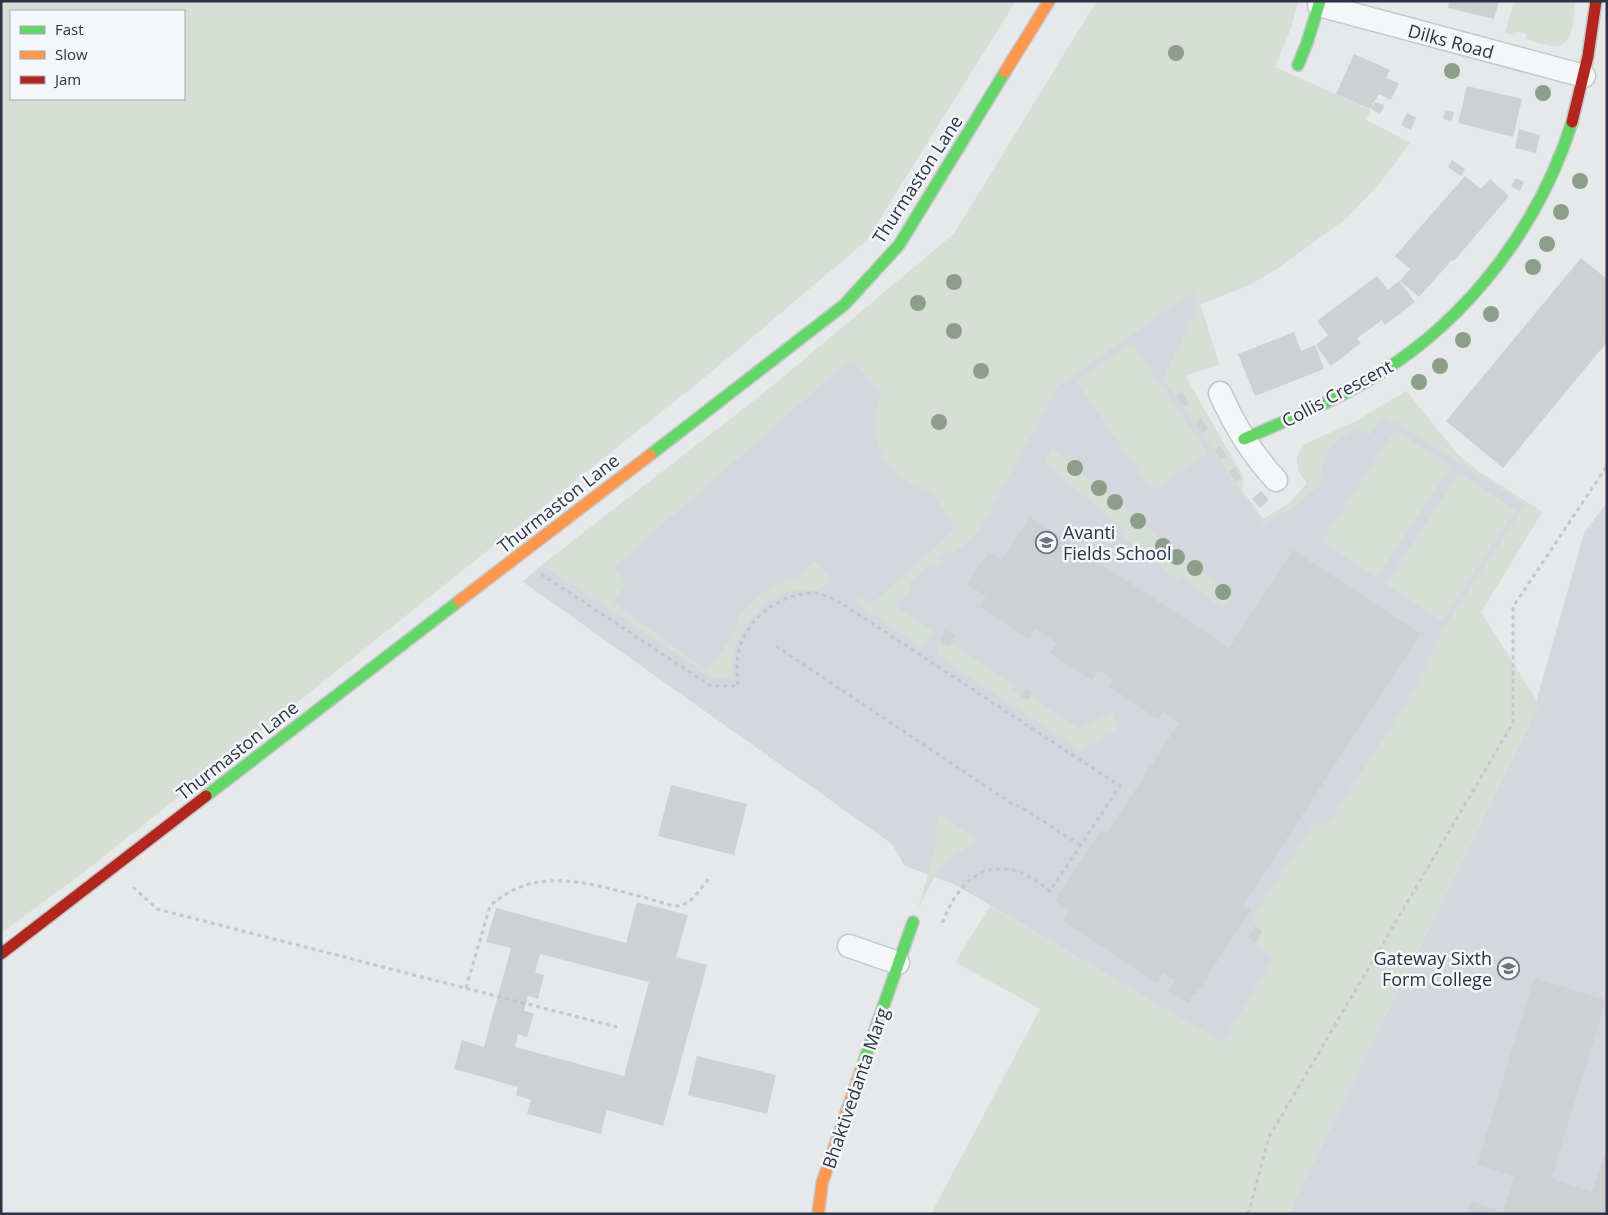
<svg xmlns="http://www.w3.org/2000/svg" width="1608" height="1215" viewBox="0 0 1608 1215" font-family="'Open Sans',sans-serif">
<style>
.built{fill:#d4d7dd}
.green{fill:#d6ded6;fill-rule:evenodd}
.building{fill:#ced0d3;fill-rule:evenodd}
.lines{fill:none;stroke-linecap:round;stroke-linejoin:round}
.street-casing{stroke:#c4c6c8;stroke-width:25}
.fast-casing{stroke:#c4c6c8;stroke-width:14}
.slow-casing{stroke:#c4c6c8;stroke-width:14}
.jam-casing{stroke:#c4c6c8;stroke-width:14}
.path{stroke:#c5c6ca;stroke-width:3;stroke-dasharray:4 4;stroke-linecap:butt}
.street{stroke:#f5f6f7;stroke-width:22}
.fast{stroke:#63d668;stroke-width:11}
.slow{stroke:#ff974d;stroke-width:11}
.jam{stroke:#b3261e;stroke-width:11}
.tree{fill:#8a9e88}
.labels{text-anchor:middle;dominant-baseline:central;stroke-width:5;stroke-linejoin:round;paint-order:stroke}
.street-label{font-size:18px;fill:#2b3445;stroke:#f4f6f9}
.poi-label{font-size:18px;fill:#2b3445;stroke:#f4f6f9;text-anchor:start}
</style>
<rect width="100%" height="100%" fill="#e6e8ea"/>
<g class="built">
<polygon points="1298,1 1290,30 1275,67 1370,110 1366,120 1410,143 1382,180 1348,217 1278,268 1247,286 1200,304 1219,364 1185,376 1243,477 1242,490 1263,519 1290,503 1307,483 1299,472 1297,458 1303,445 1355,422 1406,391 1458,455 1478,471 1542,512 1481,612 1223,1043 954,884 905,866 892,844 523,582 542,565 769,389 954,234 1092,9"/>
<polygon points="1607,502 1607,1214 1288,1214 1530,723 1584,533"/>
</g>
<g class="green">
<path d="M1,1H1016L866,241L704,378L83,873L1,933ZM11,11H184V99H11Z"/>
<path d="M1097,1H1298L1290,30L1275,67L1370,110L1366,120L1410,143L1382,180L1348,217L1278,268L1247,286L1200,303L1219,364L1185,376L1243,477L1242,490L1263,520L1290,503L1307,483C1296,468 1296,462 1303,445L1355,422L1406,391L1458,455L1478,471L1542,512L1481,612L1539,704L1288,1214H931L1040,1009L955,962L990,906L1223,1042L1273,958L1259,948L1258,939L1262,932L1255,926V913L1312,827L1318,822L1328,824L1415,689L1442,630L1525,505L1395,421L1393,424L1382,417L1370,435L1357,430C1339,436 1324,450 1321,471C1320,475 1322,479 1322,483L1297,505L1264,525L1163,378L1199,304L1193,292L1058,386L979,532L952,555L948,550L938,558L942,563L935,569L931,564L908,584L912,590L894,605L933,631L925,645L920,646L855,602L858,595L869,606L955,529L932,492C884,478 865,441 881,394L851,359L613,568L627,583L613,602L707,671L731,638L741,614L754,599L774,586L798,576L815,561L831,579C828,582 823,588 819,589C811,592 801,589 792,591C754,602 730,638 732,677L714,678L542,565L769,389L954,234Z"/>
<path d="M1514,1H1575C1574,14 1575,44 1557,46C1547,47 1535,41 1525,39L1527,34L1516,31L1515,36L1505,33Z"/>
<polygon points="1132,343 1208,453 1152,491 1076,381"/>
<polygon points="1395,430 1451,466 1377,578 1322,541"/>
<polygon points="1052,448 1233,597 1222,609 1181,575 1177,580 1121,535 1125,530 1044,463"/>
<polygon points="1459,473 1516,510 1442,621 1386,584"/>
<polygon points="939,642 949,647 952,643 1014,685 1011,689 1028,700 1031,697 1079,729 1113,711 1118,730 1080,750 939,656 936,651"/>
<path d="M939,816H944L974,837L976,841C970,847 960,851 953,856C935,870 928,890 918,909L936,847L937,818Z"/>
</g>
<g class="building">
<polygon points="1449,1 1499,1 1494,19 1448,8"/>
<polygon points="1354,54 1390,70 1386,78 1399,83 1391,100 1379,94 1370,109 1336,94"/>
<polygon points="1467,86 1522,99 1513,137 1458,123"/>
<polygon points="1375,102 1384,105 1380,114 1371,109"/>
<polygon points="1445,110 1454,112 1452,121 1443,119"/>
<polygon points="1407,113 1416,118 1411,130 1401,125"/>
<polygon points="1519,129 1540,135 1536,153 1515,148"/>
<polygon points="1452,160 1465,169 1461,176 1448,167"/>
<polygon points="1465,176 1481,189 1490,179 1509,196 1454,261 1452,260 1419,297 1400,281 1410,269 1395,256"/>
<polygon points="1516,178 1524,182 1520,191 1511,186"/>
<polygon points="1581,258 1607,279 1607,342 1503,468 1446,421"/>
<polygon points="1377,276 1388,290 1399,281 1415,302 1385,325 1382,320 1357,338 1361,343 1331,366 1316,345 1328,335 1317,321"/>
<polygon points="1294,332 1301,351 1315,345 1324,369 1255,396 1238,354"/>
<polygon points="1182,392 1189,403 1184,407 1176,396"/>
<polygon points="1201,418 1208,429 1202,433 1195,423"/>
<polygon points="1220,446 1227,456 1221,460 1214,450"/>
<polygon points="1235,467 1241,478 1236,482 1229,472"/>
<polygon points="1261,491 1269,500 1260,508 1252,499"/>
<polygon points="1030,517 1229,648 1293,550 1421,634 1243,905 1251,910 1196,994 1194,993 1188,1003 1168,990 1175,980 1164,973 1157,983 1063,921 1069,911 1055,901 1101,830 1106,834 1179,723 1163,712 1158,719 1110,687 1109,686 1113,679 1099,670 1092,680 1050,653 1056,643 1036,629 1029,639 979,606 986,596 967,584 989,552 1002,560"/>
<polygon points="945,630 956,635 950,647 939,642"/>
<polygon points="1026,689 1033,694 1028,700 1021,696"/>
<polygon points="671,785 747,804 734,855 658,836"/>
<path d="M637,902L688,915L676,957L707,965L663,1126L607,1110L601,1134L527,1114L531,1100L516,1095L518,1087L454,1069L462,1040L484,1047L511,948L486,942L496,908L626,943ZM540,954L649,982L624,1076L515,1047L518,1034L527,1037L534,1013L524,1011L528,996L538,999L544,975L535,972Z"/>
<polygon points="1255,926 1262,931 1256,942 1248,937"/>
<polygon points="1534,978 1606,1000 1551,1179 1592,1192 1607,1146 1607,1214 1467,1214 1470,1201 1503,1212 1514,1176 1477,1165"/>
<polygon points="697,1056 776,1075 767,1114 688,1095"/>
</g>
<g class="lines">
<defs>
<g id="street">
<polyline points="1319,5 1584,76"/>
<path d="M1220,393C1234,425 1252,454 1276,480"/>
<polyline points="849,946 898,963"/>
</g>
<g id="fast">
<polyline points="1298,65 1307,43 1320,1"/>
<path d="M1244,439C1290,419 1337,400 1380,373C1471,316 1540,224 1572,122"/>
<polyline points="650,455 844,305 899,245 1005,72"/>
<polyline points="206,796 459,601"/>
<polyline points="861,1070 913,922"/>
</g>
<g id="slow">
<polyline points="1005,72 1049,1"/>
<polyline points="459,601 650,455"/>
<polyline points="818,1214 822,1183 861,1070"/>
</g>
<g id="jam">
<polyline points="1572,122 1588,56 1596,1"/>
<polyline points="1,954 206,796"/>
</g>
</defs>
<use href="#street" class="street-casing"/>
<use href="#fast" class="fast-casing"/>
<use href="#slow" class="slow-casing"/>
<use href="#jam" class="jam-casing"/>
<g class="path">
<path d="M541,574L711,686H738C737,676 736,666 738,655C744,620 780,592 816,593C824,594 834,600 841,603L1120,786L1050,891C1040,884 1029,875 1017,871C977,860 954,891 942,924"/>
<polyline points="776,646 1014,805 1021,807 1080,845"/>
<polyline points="133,887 157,909 617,1027"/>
<path d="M466,988L490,906C536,864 590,884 643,897C652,899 669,906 677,906C692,905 702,886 711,876"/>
<polyline points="1248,1214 1269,1137 1513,723 1513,607 1607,466"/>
</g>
<use href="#street" class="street"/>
<use href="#fast" class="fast"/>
<use href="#slow" class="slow"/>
<use href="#jam" class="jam"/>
</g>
<g class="tree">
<circle cx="1176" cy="53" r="8"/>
<circle cx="1452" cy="71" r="8"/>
<circle cx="1543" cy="93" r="8"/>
<circle cx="1580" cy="181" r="8"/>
<circle cx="1561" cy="212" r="8"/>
<circle cx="1547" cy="244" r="8"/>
<circle cx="1533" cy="267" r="8"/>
<circle cx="954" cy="282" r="8"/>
<circle cx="918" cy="303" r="8"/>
<circle cx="1491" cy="314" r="8"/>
<circle cx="954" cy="331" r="8"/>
<circle cx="1463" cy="340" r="8"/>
<circle cx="1440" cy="366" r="8"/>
<circle cx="981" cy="371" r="8"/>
<circle cx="1419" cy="382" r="8"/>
<circle cx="939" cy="422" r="8"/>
<circle cx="1075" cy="468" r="8"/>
<circle cx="1099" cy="488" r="8"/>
<circle cx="1115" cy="502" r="8"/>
<circle cx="1138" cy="521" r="8"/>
<circle cx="1163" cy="546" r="8"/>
<circle cx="1177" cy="557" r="8"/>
<circle cx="1195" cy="568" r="8"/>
<circle cx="1223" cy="592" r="8"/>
</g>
<defs>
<symbol id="school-ring" viewBox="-11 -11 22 22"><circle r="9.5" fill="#f4f6f9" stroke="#6c737f" stroke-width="1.5"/><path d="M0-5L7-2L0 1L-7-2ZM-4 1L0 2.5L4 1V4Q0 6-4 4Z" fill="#6c737f"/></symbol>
<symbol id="university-ring" viewBox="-11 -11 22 22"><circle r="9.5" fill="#f4f6f9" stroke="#6c737f" stroke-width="1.5"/><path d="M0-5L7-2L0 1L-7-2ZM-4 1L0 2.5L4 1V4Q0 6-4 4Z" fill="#6c737f"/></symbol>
</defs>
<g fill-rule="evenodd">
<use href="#school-ring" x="1034" y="530" width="25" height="25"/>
<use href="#university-ring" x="1496" y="956" width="25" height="25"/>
</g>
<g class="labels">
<g class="street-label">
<text transform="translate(1451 41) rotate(15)">Dilks Road</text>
<text transform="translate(917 179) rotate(-57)">Thurmaston Lane</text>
<text transform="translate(1337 393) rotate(-28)">Collis Crescent</text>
<text transform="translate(558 503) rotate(-38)">Thurmaston Lane</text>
<text transform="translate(237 750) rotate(-38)">Thurmaston Lane</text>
<text transform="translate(855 1088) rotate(-71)">Bhaktivedanta Marg</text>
</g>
<g class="poi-label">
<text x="1063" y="532">Avanti<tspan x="1063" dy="21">Fields School</tspan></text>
<text x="1492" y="958" text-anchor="end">Gateway Sixth<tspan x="1492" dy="21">Form College</tspan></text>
</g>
</g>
<rect width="1608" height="1215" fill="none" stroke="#2b3445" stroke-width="5"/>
<rect x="10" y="10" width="175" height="90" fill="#f4f6f9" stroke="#a4a8b1"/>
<rect x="20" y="26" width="25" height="8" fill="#63d668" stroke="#a4a8b1"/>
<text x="55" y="35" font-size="15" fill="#2b3445">Fast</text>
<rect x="20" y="51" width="25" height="8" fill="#ff974d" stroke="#a4a8b1"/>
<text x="55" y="60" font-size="15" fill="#2b3445">Slow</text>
<rect x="20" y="76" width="25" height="8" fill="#b3261e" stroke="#a4a8b1"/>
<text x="55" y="85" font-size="15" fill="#2b3445">Jam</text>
</svg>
